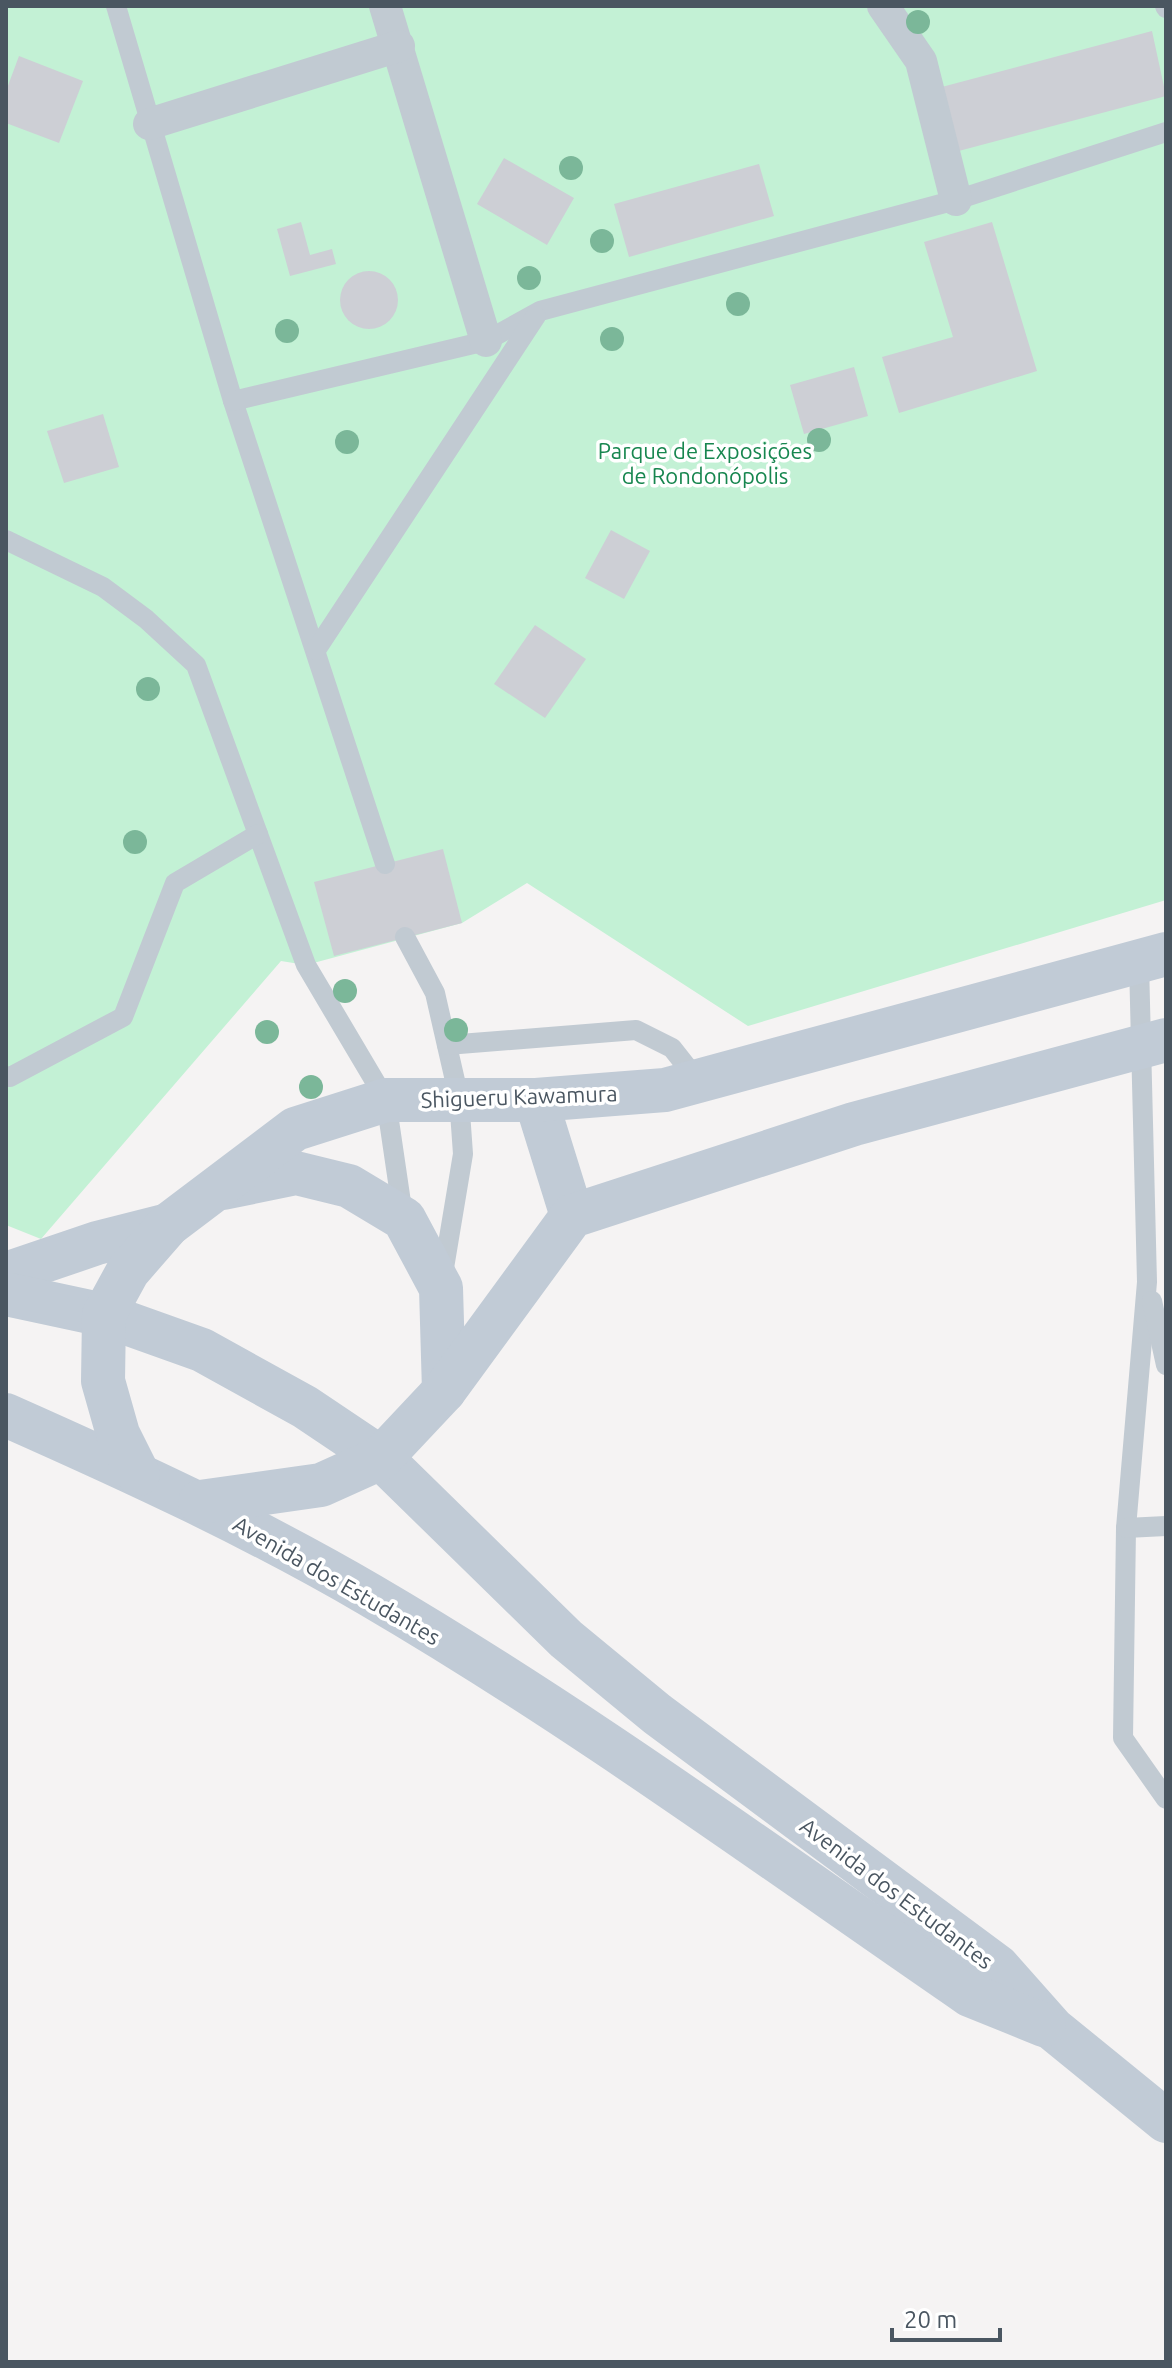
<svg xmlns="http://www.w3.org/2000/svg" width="1172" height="2368" viewBox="0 0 1172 2368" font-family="Ubuntu,sans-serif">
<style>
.green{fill:#c3f1d5}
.building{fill:#cdcfd5}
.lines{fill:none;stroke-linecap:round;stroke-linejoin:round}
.service{stroke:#c1cad2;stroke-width:20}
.pedestrian{stroke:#c1cad2;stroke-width:32}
.secondary{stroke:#c1cbd6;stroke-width:44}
.tree{fill:#7bb799}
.labels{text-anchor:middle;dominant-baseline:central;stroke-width:7;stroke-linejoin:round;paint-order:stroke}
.park-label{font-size:22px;fill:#17864f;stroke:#fff}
.street-label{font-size:22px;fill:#4a5661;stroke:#fff}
</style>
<rect width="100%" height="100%" fill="#f5f3f3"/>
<polygon class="green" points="6,6 1166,6 1166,900 748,1026 527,883 462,923 306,965 281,961 41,1239 6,1225"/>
<g class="building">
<polygon points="1152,31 1166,96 955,152 938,88"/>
<polygon points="19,56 83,81 59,143 6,123 6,91"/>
<polygon points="504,158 574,198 547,245 477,204"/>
<polygon points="759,164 774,216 629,257 614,204"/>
<polygon points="301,222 310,255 332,249 336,264 290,276 277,229"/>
<polygon points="992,222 1037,371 899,413 882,357 953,337 924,242"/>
<circle cx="369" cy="300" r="29"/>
<polygon points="854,367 868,416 804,434 790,385"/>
<polygon points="103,414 119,467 64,483 47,431"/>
<polygon points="611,530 650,551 624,599 585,578"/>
<polygon points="535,625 586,659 545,718 494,684"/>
<polygon points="443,849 462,923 334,956 314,882"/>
</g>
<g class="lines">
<g class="service">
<polyline points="116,6 233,401 385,864"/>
<polyline points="1165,6 1166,8"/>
<polyline points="233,401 486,341 540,311 956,200 1166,132"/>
<polyline points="6,540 103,587 146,619 196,665 306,965 386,1100 403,1216"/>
<polyline points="316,650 536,316"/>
<polyline points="405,937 435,993 459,1098 463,1154 442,1280"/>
<polyline points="1139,963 1147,1282 1126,1528 1123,1738 1166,1799"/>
<polyline points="447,1045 636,1030 672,1048 698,1081"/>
<polyline points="6,1076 10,1077 123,1017 175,883 258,834"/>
<polyline points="1152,1301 1166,1365"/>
<polyline points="1126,1528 1166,1526"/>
</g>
<g class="pedestrian">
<polyline points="385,6 486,341"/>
<polyline points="883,6 921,61 956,200"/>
<polyline points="149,124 399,46"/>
</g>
<g class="secondary">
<polyline points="536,1100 572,1216"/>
<polyline points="223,1188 296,1173 349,1186 404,1219 441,1288 444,1391"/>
<polyline points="6,1274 97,1243 168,1225"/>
<polyline points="6,1294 104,1315 202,1350 305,1407 381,1458 566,1639 657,1714 998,1967 1053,2029 1166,2121"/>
<path d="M6,1415C130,1470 252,1526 370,1595C577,1716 772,1859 970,1995L1044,2025"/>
<polyline points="138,1474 118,1434 103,1381 104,1315 128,1271 168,1225 295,1129 386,1100 536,1100 665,1090 1166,954"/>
<polyline points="200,1502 321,1485 381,1458 444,1391 572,1216 854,1124 1166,1040"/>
</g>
</g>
<g class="tree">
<circle cx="918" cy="22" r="12"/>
<circle cx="571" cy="168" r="12"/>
<circle cx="602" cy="241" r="12"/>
<circle cx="529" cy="278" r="12"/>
<circle cx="738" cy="304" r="12"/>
<circle cx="287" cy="331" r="12"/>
<circle cx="612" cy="339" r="12"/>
<circle cx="819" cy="440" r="12"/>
<circle cx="347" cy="442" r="12"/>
<circle cx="148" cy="689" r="12"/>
<circle cx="135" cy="842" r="12"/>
<circle cx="345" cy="991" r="12"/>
<circle cx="456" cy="1030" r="12"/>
<circle cx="267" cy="1032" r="12"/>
<circle cx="311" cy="1087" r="12"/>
</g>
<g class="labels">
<g class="park-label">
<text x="705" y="450">Parque de Exposições<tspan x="705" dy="25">de Rondonópolis</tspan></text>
</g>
<g class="street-label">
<text transform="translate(519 1096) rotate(-2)">Shigueru Kawamura</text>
<text transform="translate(337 1580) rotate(30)">Avenida dos Estudantes</text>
<text transform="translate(897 1893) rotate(37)">Avenida dos Estudantes</text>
</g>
</g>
<rect width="1172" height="2368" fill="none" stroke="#4a5661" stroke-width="16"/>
<path d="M892 2328v12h108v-12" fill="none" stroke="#4a5661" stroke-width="4"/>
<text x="904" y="2328" font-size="24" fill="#4a5661" stroke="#ffffff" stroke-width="6" paint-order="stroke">20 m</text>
</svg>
